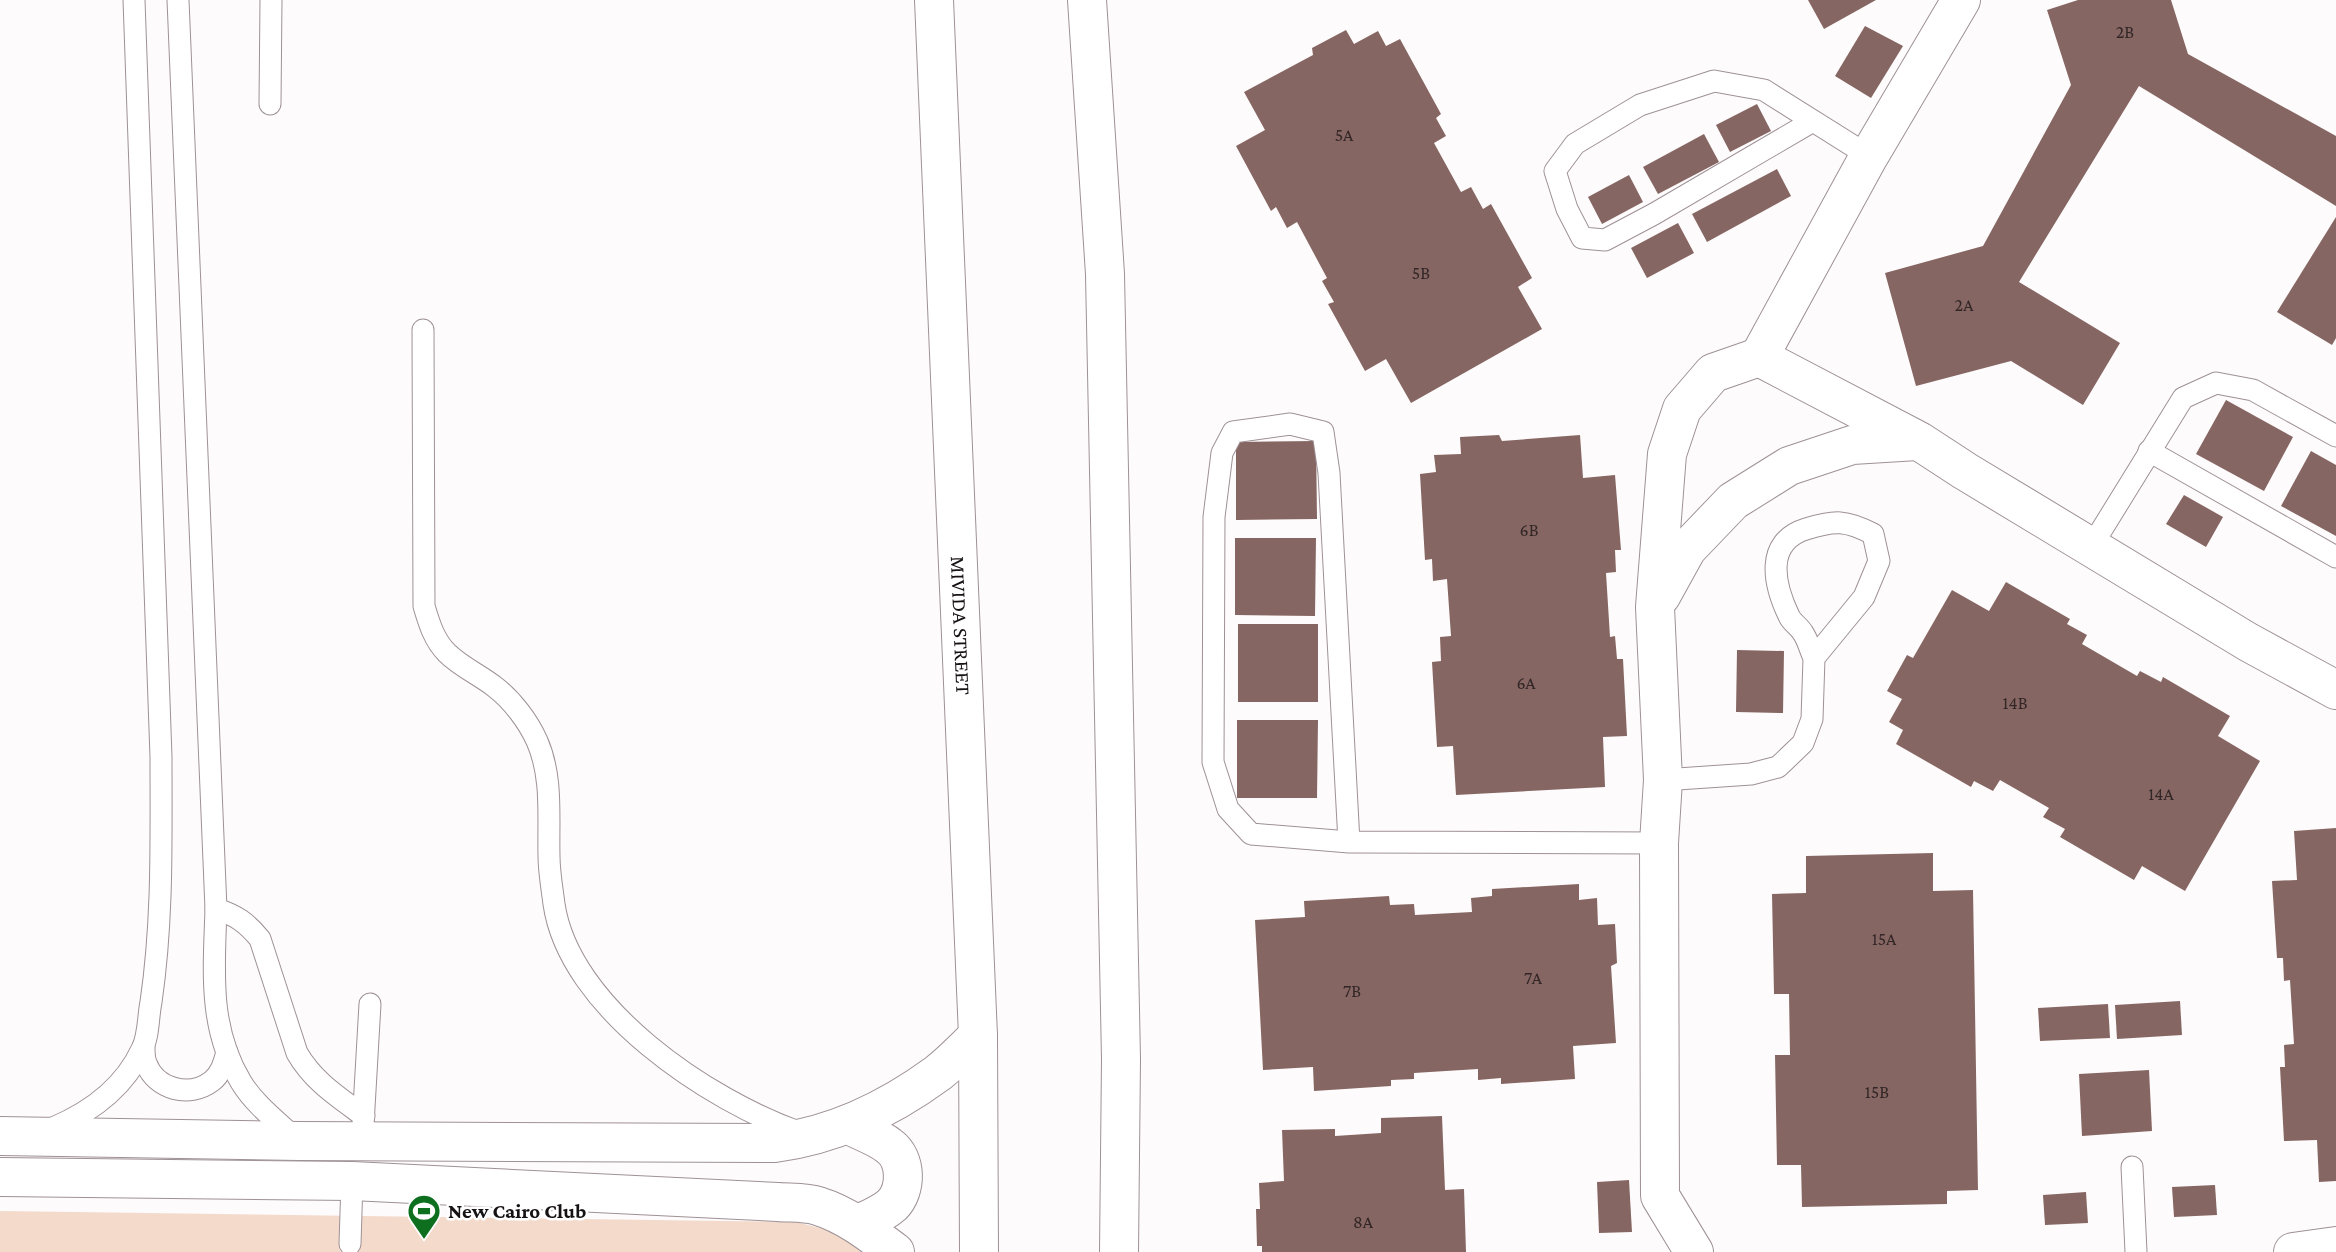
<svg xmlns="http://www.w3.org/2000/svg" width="2336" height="1252" viewBox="0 0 2336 1252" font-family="'Crimson Pro',serif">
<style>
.green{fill:#f3dacb}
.building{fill:#866662}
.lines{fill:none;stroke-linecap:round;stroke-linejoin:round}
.service-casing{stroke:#9e9195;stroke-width:23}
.minor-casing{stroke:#9e9195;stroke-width:40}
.tertiary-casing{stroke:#9e9195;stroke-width:40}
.service{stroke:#fff;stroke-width:21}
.minor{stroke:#fff;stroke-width:38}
.tertiary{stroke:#fff;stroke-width:38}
.labels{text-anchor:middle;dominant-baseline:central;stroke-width:5;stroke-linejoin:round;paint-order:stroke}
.number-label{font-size:18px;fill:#322627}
.street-label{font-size:21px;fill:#161113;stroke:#fff}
.poi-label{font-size:21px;font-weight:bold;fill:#161113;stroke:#fff;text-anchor:start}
</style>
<rect width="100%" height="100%" fill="#fefbfc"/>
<polygon class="green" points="0,1211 796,1222 832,1231 865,1252 0,1252"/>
<g class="building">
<polygon points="1808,0 1876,0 1824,29"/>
<polygon points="2078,0 2171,0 2188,54 2336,136 2336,206 2139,86 2019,282 2120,343 2083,405 2011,361 1916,386 1885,273 1983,246 2071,85 2047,10"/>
<polygon points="1865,26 1903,46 1871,98 1835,76"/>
<polygon points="1346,30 1354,44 1378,31 1386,46 1400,39 1441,114 1436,118 1446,136 1434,143 1461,192 1471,187 1483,209 1491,204 1532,278 1518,287 1542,329 1411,403 1386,359 1365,371 1328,304 1334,302 1322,281 1327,278 1297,222 1287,228 1276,207 1271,211 1236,146 1265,130 1244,92 1313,55 1312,48"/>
<polygon points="1757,104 1771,131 1730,152 1716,125"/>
<polygon points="1704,134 1719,162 1658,194 1643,167"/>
<polygon points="1777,169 1791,196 1707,242 1692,214"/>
<polygon points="1629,175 1643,202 1602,224 1588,197"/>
<polygon points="2336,217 2336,338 2332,345 2277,312"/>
<polygon points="1678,223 1694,253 1647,278 1631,248"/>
<polygon points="2226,400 2293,437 2264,491 2196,454"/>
<polygon points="1499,435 1502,441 1580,435 1583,478 1615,475 1621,550 1615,550 1616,572 1606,573 1610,637 1615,636 1617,659 1623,659 1627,736 1603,737 1605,787 1456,795 1453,746 1437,747 1432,662 1441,661 1440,637 1451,636 1447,579 1433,581 1432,559 1425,560 1420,474 1436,472 1434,455 1461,454 1460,437"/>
<polygon points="1316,441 1317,519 1236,520 1236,442"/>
<polygon points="2311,451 2336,465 2336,536 2281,506"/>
<polygon points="2184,495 2223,517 2206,547 2166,524"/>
<polygon points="1235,538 1316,538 1315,616 1235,615"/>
<polygon points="2006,582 2070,619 2067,624 2087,635 2082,644 2137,676 2140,671 2161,682 2163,677 2230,716 2218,736 2260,761 2185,891 2142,866 2134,880 2060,837 2065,829 2043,817 2049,808 2000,780 1993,791 1974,781 1971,787 1896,744 1903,730 1889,722 1902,699 1887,691 1907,655 1913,658 1952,590 1989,611"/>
<rect x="1238" y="624" width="80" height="78"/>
<polygon points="1737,650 1784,651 1783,713 1736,712"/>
<polygon points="1237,720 1318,720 1317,798 1237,798"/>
<polygon points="2336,828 2336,1181 2319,1182 2317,1140 2284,1141 2280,1067 2285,1067 2284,1045 2294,1044 2290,980 2284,981 2283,958 2277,958 2272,881 2297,880 2294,831"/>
<polygon points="1933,853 1933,891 1973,890 1978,1190 1947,1191 1947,1204 1802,1207 1801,1165 1777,1165 1775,1055 1790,1055 1789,994 1774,994 1772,894 1806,893 1806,856"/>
<polygon points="1579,884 1579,900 1597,898 1598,925 1615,924 1617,963 1611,966 1616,1043 1573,1046 1575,1079 1501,1084 1501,1078 1478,1080 1478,1069 1414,1073 1414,1079 1391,1080 1391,1086 1314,1091 1313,1067 1263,1070 1255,920 1305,917 1304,901 1389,896 1390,905 1414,904 1415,915 1472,912 1471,898 1492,896 1492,889"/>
<polygon points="2180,1001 2182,1035 2117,1039 2115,1005"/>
<polygon points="2108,1004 2110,1038 2040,1041 2038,1008"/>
<polygon points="2149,1070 2152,1131 2082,1136 2079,1074"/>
<polygon points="1442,1116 1445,1190 1464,1189 1466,1252 1262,1252 1262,1246 1257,1246 1256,1209 1260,1209 1259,1183 1284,1181 1282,1130 1335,1129 1335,1136 1381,1133 1381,1118"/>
<polygon points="1629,1180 1632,1232 1599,1233 1597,1182"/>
<polygon points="2215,1185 2217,1215 2174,1217 2172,1187"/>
<polygon points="2086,1192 2088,1223 2045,1225 2043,1195"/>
</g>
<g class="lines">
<defs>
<g id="service">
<path d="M178,0L216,909C214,970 208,1027 241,1082C255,1105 278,1122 297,1140"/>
<polyline points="270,104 271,0"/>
<polyline points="1813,121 1654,214 1605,240 1582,238 1567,209 1555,171 1575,144 1640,105 1714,81 1764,90 1869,156"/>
<path d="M423,330L424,606C429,623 434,640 447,653C461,667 480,675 495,687C512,700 528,721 537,741C553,777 548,818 549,856C549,872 552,888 554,904C569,1008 709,1101 801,1133"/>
<polyline points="2149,451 2336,557"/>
<polyline points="2091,547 2183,398 2216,383 2253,390 2336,436"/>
<path d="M1663,780L1751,774L1778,767L1803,743L1812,719L1814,658L1864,597L1879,561L1873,534C1846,520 1835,520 1806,529C1764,542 1774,585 1789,616C1792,623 1799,626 1803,633C1808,640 1810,650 1814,658"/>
<polyline points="1349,842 1329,473 1323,432 1290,424 1233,432 1222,453 1214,517 1213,762 1228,809 1251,834 1349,842 1659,843"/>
<path d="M216,909C236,915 247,923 260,939L297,1053C313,1081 338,1097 364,1116"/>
<path d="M144,1047C144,1052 144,1058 146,1063C156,1090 190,1098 212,1081C221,1074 224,1063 227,1052"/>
<polyline points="363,1125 370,1004"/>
<path d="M53,1128C91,1112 124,1088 142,1049C149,1036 148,1016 151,1002C163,920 161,839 161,757L134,0"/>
<polyline points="2132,1167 2136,1252"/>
<polyline points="350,1244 352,1181"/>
</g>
<g id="minor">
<polyline points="1759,357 1869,156 1961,0"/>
<polyline points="1661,596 1687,549 1733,501 1789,466 1852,445 1917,441"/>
<path d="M849,1125C862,1132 878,1137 889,1146C907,1159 907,1190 892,1205C882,1214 869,1219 858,1224"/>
<path d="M0,1136L299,1141L775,1143C836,1135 889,1109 938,1073C952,1062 965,1048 978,1036"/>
<path d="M0,1177L352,1181L778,1202C791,1203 806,1202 818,1206C847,1215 871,1234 895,1252"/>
<polyline points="1694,1252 1660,1196 1659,843 1663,780 1655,607 1667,454 1682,409 1713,373 1759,357 1919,441 1965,471 2248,642 2336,690"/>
<polyline points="2293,1252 2336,1246"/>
</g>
<g id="tertiary">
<path id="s1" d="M934,0L978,1036L979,1252"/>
<polyline points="1087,0 1105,274 1121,1059 1119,1252"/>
</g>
</defs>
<use href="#service" class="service-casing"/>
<use href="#minor" class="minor-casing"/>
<use href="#tertiary" class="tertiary-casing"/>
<use href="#service" class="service"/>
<use href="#minor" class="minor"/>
<use href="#tertiary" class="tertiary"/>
</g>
<defs>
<symbol id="stadium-pin" viewBox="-11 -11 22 30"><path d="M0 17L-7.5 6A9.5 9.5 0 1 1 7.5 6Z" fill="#0e701e" stroke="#fff"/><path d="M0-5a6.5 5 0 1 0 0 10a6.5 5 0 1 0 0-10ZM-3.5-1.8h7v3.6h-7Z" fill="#fff"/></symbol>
</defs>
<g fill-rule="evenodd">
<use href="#stadium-pin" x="405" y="1192" width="38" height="52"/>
</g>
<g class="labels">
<g class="number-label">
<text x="2125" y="32">2B</text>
<text x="1344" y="135">5A</text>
<text x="1421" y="273">5B</text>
<text x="1964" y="305">2A</text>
<text x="1529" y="530">6B</text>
<text x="1526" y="683">6A</text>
<text x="2015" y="703">14B</text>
<text x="2161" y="794">14A</text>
<text x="1884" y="939">15A</text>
<text x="1533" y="978">7A</text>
<text x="1352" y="991">7B</text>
<text x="1877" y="1092">15B</text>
<text x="1363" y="1222">8A</text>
</g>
<g class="street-label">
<text stroke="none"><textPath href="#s1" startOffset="626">MIVIDA STREET</textPath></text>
</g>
<g class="poi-label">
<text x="448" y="1211">New Cairo Club</text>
</g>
</g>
</svg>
